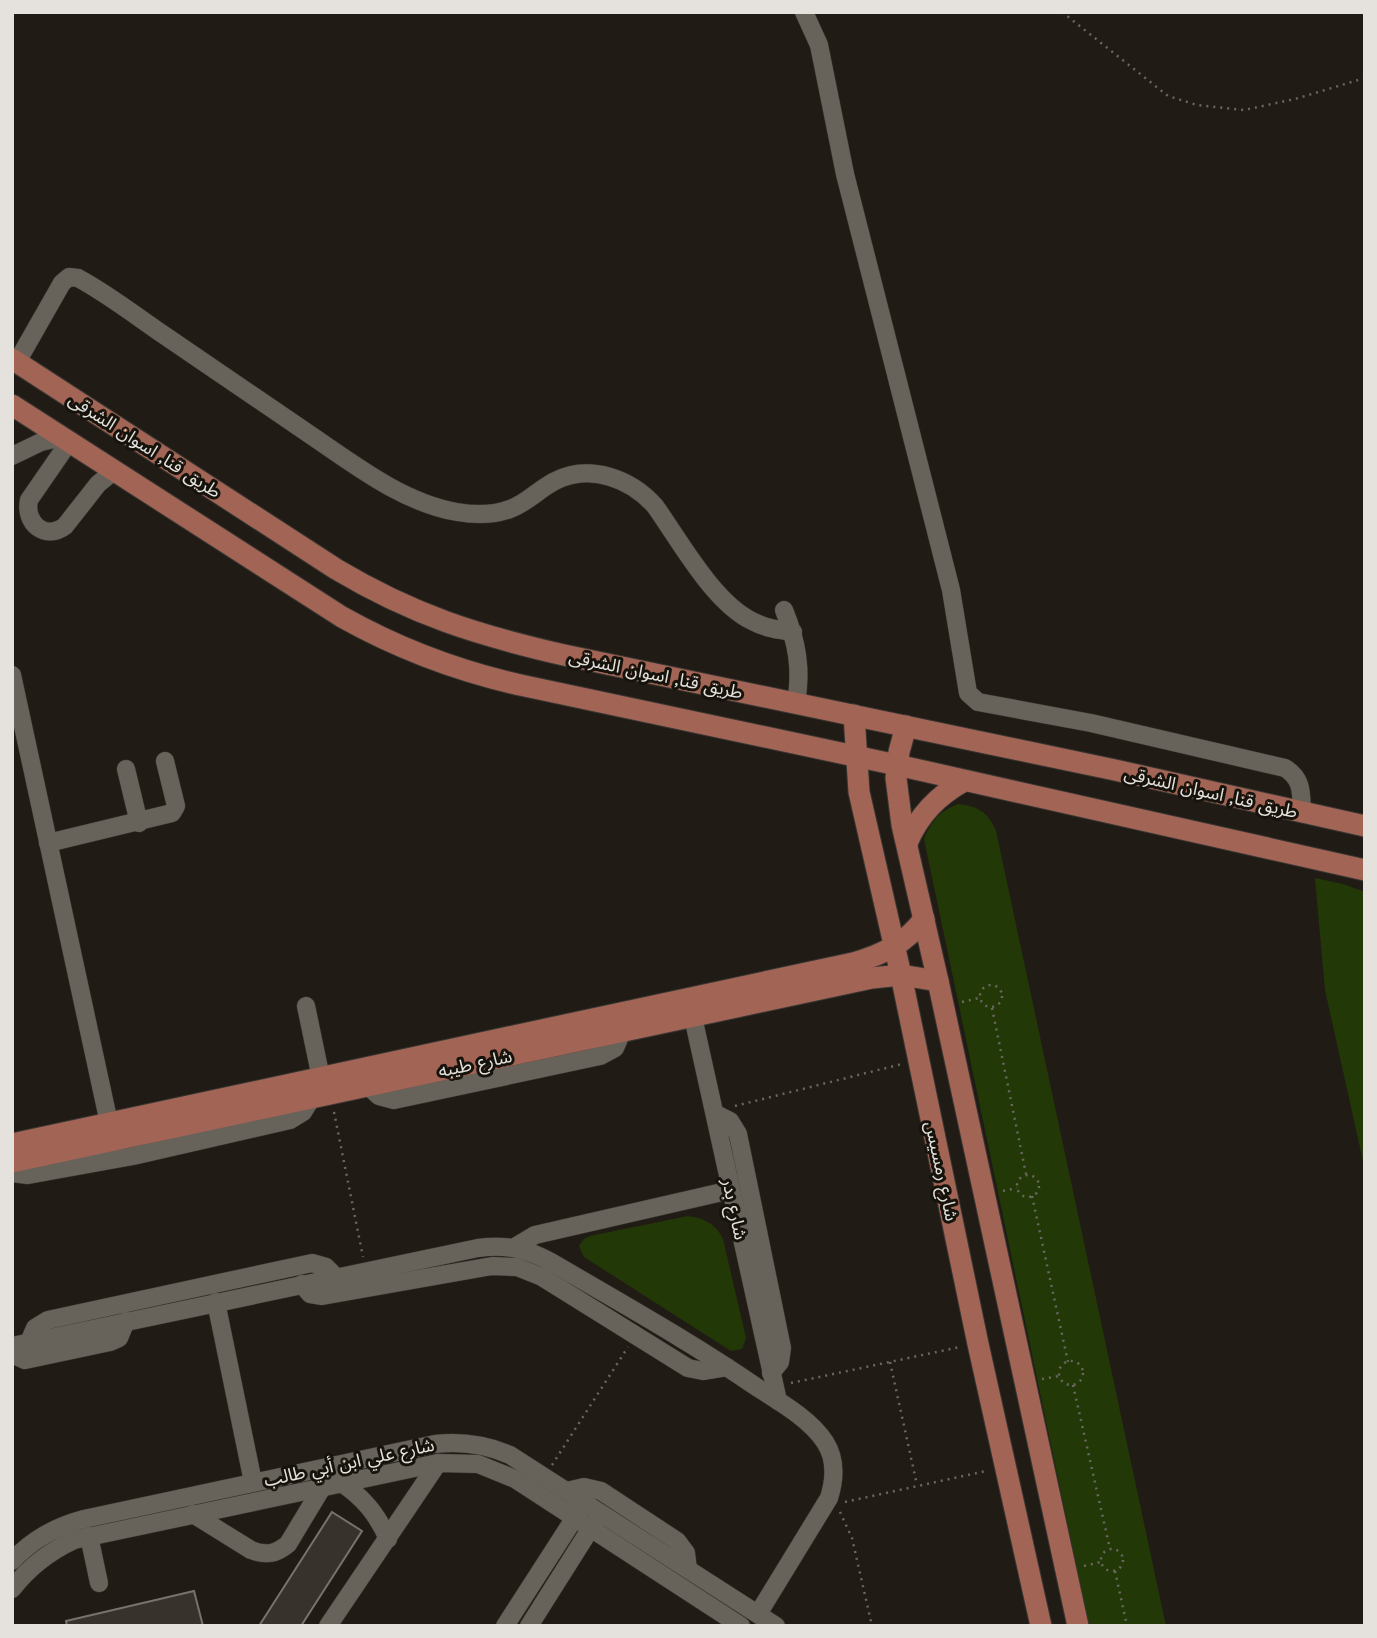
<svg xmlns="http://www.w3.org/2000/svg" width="1377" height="1638" viewBox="0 0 1377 1638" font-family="'Work Sans','Noto Sans Arabic',sans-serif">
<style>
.green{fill:#233807}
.building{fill:#38322c;stroke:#79726a;stroke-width:2}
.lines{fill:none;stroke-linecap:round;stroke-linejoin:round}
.minor-casing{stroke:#393633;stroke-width:19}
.major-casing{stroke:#393633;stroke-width:23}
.path{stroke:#6a6761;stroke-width:2.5;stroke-dasharray:2 5;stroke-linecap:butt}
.minor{stroke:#67625a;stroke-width:18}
.major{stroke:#a26454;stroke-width:21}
.labels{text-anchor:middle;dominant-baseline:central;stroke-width:6;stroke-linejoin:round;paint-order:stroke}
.street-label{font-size:18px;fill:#e5e2dd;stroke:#16130c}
</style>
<rect width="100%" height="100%" fill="#201c15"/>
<g class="green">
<path d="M958,804C978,806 988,812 996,831L1166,1626H1089L924,839C932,820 939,812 958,804Z"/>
<polygon points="1315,878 1343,884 1365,892 1365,1170 1325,990"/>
<path d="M688,1216C704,1218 716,1224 723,1239L746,1338L742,1349L731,1351L584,1257L579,1246L584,1239L590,1236Z"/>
</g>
<g class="building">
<polygon points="332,1512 362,1531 301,1626 259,1626"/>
<polygon points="194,1591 203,1626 67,1626 66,1621"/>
</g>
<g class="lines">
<defs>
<g id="minor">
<path d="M804,12L819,45L845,174L951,590L968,693L978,702L1091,723L1285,768C1303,779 1301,794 1302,812"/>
<path d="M17,362L62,283L69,277L78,278C106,293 132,313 158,331C209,366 260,401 312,436C356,466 404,503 457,512C474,515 494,515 510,509C527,503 539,489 555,481C590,463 631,479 655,506C680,541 713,602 752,621C765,628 779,630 793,632"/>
<path d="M69,442L29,500C24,523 45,541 65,526L98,484L114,471"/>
<polyline points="12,456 41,442 62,437"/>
<path d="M784,610C797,642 802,669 796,703"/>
<polyline points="12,675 109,1123"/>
<polyline points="126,769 139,823"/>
<polyline points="48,843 172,813 176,806 165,761"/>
<polyline points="306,1006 321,1078"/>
<polyline points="693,1017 778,1401"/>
<polyline points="368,1086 379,1096 394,1100 600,1056 615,1048 622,1032"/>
<polyline points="716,1114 730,1121 738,1134 782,1348 780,1362 771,1373"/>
<polyline points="12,1173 28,1175 133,1156 290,1120 303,1112 311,1099"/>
<polyline points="515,1247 535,1235 731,1190"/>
<polyline points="302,1284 310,1294 322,1296 492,1266 517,1267 542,1277 688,1368 703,1371 727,1367"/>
<polyline points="216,1302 253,1482"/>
<polyline points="29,1342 35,1328 48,1320 312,1263 326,1267 336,1277"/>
<path d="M12,1346L478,1248C506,1244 527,1249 551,1262C621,1303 691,1342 758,1388C780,1402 810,1419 825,1442C836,1459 835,1479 829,1498L758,1614"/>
<polyline points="12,1354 25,1360 110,1342 119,1338 126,1321"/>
<path d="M340,1482C363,1497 377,1514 388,1539"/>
<polyline points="567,1491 584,1487 601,1491 677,1541 686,1553 688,1569"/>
<path d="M193,1514L251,1550C266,1556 276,1554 288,1544L323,1486"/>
<polyline points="89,1536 99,1583"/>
<path d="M12,1561C33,1539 55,1527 84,1519L435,1444C462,1441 485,1444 510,1455L776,1626"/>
<path d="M12,1589C29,1567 48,1552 74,1540L438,1463L478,1464L515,1479L741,1626"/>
<polyline points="328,1626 438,1463"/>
<polyline points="505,1626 581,1508"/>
<polyline points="529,1626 596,1520"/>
</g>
<g id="major">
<path d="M12,359L336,569C413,615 477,635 564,655L1115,770L1365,826"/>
<path d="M12,405L342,617C401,650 460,672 525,686L897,765L1365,870"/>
<polyline points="854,715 859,792 901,975 978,1344 1041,1626"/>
<polyline points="906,726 899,752 896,778 902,825 938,981 1078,1626"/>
<path d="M907,843C919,815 937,796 964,781"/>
<path d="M12,1144L853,963C882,955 906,943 924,919"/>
<polyline points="12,1162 872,978 901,975 938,981"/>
</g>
</defs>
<use href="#minor" class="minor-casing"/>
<use href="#major" class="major-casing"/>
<g class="path">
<polyline points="1062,12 1168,96 1197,105 1244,110 1295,99 1365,78"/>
<circle cx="991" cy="996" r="11"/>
<polyline points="962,1002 979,998"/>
<polyline points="992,1008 1026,1174"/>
<polyline points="735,1106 902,1064"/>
<polyline points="334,1112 363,1257"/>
<circle cx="1028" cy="1186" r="11"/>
<polyline points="1003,1191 1017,1188"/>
<polyline points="1032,1196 1068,1362"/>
<circle cx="1071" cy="1373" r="12"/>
<polyline points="890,1362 917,1485"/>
<polyline points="1042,1379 1059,1376"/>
<polyline points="791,1383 960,1347"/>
<polyline points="1073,1385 1110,1549"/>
<polyline points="552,1465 628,1347"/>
<polyline points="845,1502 986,1471"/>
<polyline points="840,1512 852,1538 872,1626"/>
<circle cx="1112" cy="1560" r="11"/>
<polyline points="1084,1566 1101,1562"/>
<polyline points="1115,1571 1127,1626"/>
</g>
<use href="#minor" class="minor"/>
<use href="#major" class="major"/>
</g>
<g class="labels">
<g class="street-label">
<text transform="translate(145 445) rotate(33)">طريق قنا, اسوان الشرقى</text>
<text transform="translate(656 674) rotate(12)">طريق قنا, اسوان الشرقى</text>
<text transform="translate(1211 792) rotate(13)">طريق قنا, اسوان الشرقى</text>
<text transform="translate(475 1063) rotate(-12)">شارع طيبه</text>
<text transform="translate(942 1171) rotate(78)">شارع رمسيس</text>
<text transform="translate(735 1209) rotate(78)">شارع بدر</text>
<text transform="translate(349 1462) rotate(-12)">شارع علي ابن أبي طالب</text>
</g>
</g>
<rect width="1377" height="1638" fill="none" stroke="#e5e2dd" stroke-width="28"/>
</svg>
